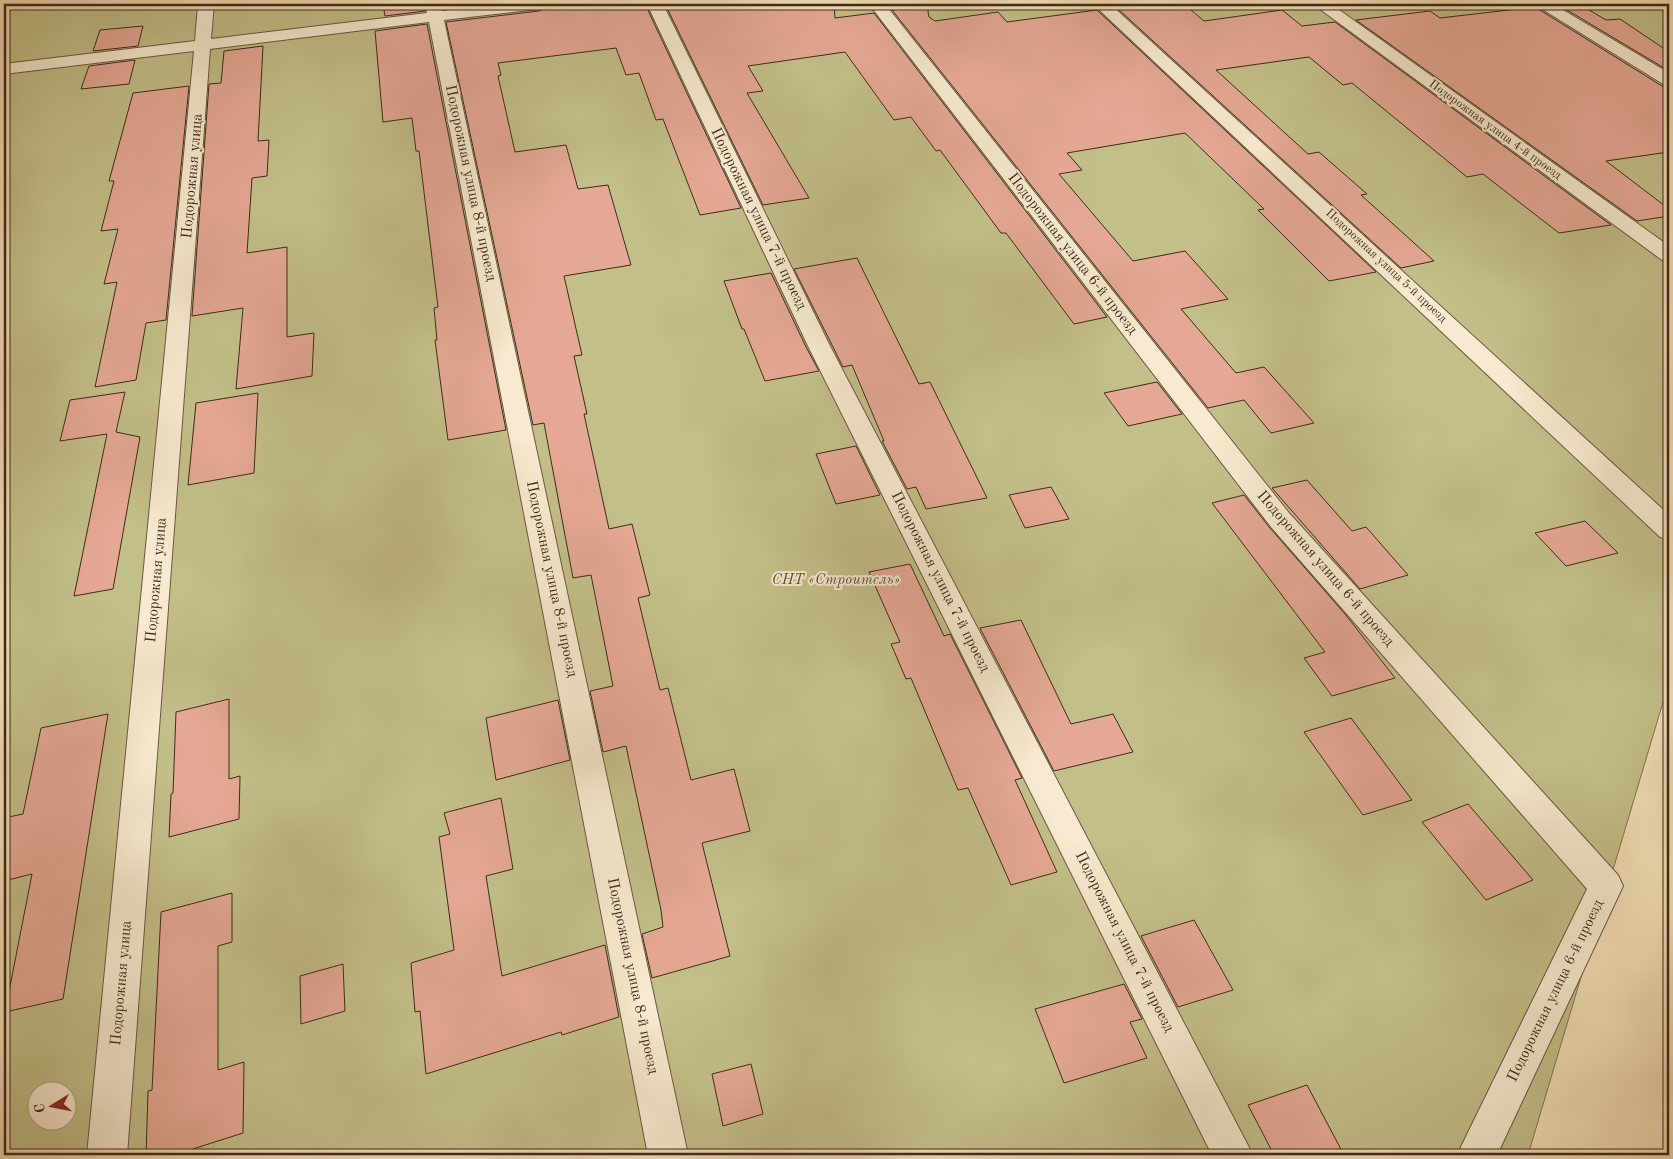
<svg xmlns="http://www.w3.org/2000/svg" width="1673" height="1159" viewBox="0 0 1673 1159" font-family="'Old Standard TT',serif">
<style>
.green{fill:#c3bf88;stroke:#807552;fill-rule:evenodd}
.building{fill:#e5a894;stroke:#3e2b1b}
.lines{fill:none;stroke-linecap:round;stroke-linejoin:round}
.minor-casing{stroke:#6b5842;stroke-width:2}
.minor{fill:#f7ead0;fill-rule:evenodd}
.labels{text-anchor:middle;dominant-baseline:central;stroke-width:4;stroke-linejoin:round;paint-order:stroke}
.far-street-label{font-size:12px;fill:#3e2b1b;stroke:#f7ead0}
.street-label{font-size:15px;fill:#3e2b1b;stroke:#f7ead0}
.park-label{font-size:15px;font-style:italic;fill:#5f5036;stroke:#f7ead0}
</style>
<rect width="100%" height="100%" fill="#f2deb6"/>
<filter id="stains"><feTurbulence type="fractalNoise" baseFrequency=".004" numOctaves="4"/><feColorMatrix values="0 0 0 0 .2 0 0 0 0 .09 0 0 0 0 .02 0 0 0 .5 -.17"/></filter>
<radialGradient id="worn" r=".72"><stop offset=".6" stop-color="#630" stop-opacity="0"/><stop offset="1" stop-color="#630" stop-opacity=".3"/></radialGradient>
<path class="green" d="M4,4H1669V682L1528,1155H4ZM38,1092H68V1122H38Z"/>
<g class="building">
<polygon points="383,4 423,4 425,11 385,16"/>
<polygon points="578,4 645,4 741,208 700,215 663,119 656,120 639,73 626,75 616,48 498,63 501,75 498,76 515,152 566,145 578,189 608,185 631,265 564,276 582,355 574,356 587,414 584,414 609,529 632,524 650,595 638,598 660,690 668,688 691,780 734,769 750,831 702,843 730,956 652,978 642,934 663,927 661,910 626,746 603,752 590,691 613,686 591,575 573,578 544,423 533,425 446,22 539,11 545,8"/>
<polygon points="665,4 834,4 835,18 874,13 1107,317 1074,324 1006,233 1001,233 940,150 936,151 911,117 894,120 845,52 748,66 763,91 747,93 809,198 763,205"/>
<polygon points="1148,4 1184,4 1204,21 1282,10 1302,26 1335,22 1611,225 1559,233 1483,174 1467,177 1352,83 1343,85 1309,57 1216,70 1308,154 1319,152 1367,194 1361,195 1434,261 1401,268 1117,8"/>
<polygon points="1557,4 1579,4 1606,20 1620,19 1669,52 1669,71"/>
<polygon points="927,6 929,17 935,21 998,12 1007,22 1097,10 1376,272 1329,281 1258,210 1264,209 1185,133 1067,153 1082,170 1059,174 1133,261 1185,251 1228,299 1181,309 1236,373 1264,367 1314,423 1271,433 1244,400 1208,408 892,10"/>
<polygon points="1535,7 1662,86 1669,87 1669,152 1606,161 1669,209 1669,216 1637,221 1356,20 1430,11 1440,18"/>
<polygon points="427,24 506,430 448,440 435,340 437,340 434,308 438,307 419,151 416,151 412,118 383,122 375,31"/>
<polygon points="143,26 138,46 93,51 100,30"/>
<polygon points="263,46 258,141 269,140 267,176 252,178 247,253 287,247 287,337 314,333 312,376 236,389 243,308 192,316 209,84 221,83 224,51"/>
<polygon points="135,60 129,84 81,89 89,66"/>
<polygon points="189,86 166,320 146,323 136,380 95,387 117,282 104,284 118,229 101,231 114,181 109,181 133,93"/>
<polygon points="857,258 919,384 930,382 987,498 926,509 916,487 907,489 882,441 884,441 852,365 843,367 794,269"/>
<polygon points="771,273 806,347 819,371 765,381 744,329 742,329 724,281"/>
<polygon points="1157,382 1182,414 1128,426 1104,393"/>
<polygon points="125,392 116,432 140,437 113,589 74,596 107,434 60,441 70,400"/>
<polygon points="258,393 254,473 188,485 196,403"/>
<polygon points="856,446 880,495 836,504 816,454"/>
<polygon points="1307,480 1352,531 1366,527 1408,575 1360,589 1272,488"/>
<polygon points="1051,487 1069,519 1025,528 1009,495"/>
<polygon points="1244,495 1270,528 1345,614 1395,678 1332,696 1304,658 1325,652 1212,503"/>
<polygon points="1585,521 1618,553 1566,566 1535,533"/>
<polygon points="910,564 944,636 950,634 1022,778 1015,780 1057,872 1011,885 968,788 958,790 911,678 906,679 891,644 900,642 869,572"/>
<polygon points="1021,620 1071,724 1113,714 1133,752 1054,771 980,628"/>
<polygon points="229,699 229,779 240,776 239,819 169,837 171,794 173,793 176,712"/>
<polygon points="558,700 570,760 496,780 486,718"/>
<polygon points="108,714 63,999 5,1012 32,874 4,881 4,818 23,814 41,728"/>
<polygon points="1351,718 1412,800 1363,815 1304,732"/>
<polygon points="501,798 513,869 486,876 502,976 605,945 619,1017 562,1035 561,1032 426,1074 420,1011 415,1012 411,963 454,950 439,837 450,834 444,813"/>
<polygon points="1468,804 1533,880 1486,900 1422,822"/>
<polygon points="232,893 232,942 218,946 218,1070 244,1062 243,1133 174,1155 146,1155 148,1091 152,1090 161,912"/>
<polygon points="1194,920 1233,990 1178,1007 1141,936"/>
<polygon points="343,964 345,1011 301,1024 300,976"/>
<polygon points="1124,984 1142,1019 1130,1022 1147,1058 1064,1083 1035,1009"/>
<polygon points="751,1064 763,1114 723,1126 712,1074"/>
<polygon points="1307,1085 1344,1155 1274,1155 1248,1105"/>
</g>
<g class="lines">
<defs>
<g id="minor">
<polygon points="198,4 214,4 211,39 427,13 425,4 441,4 442,11 502,4 547,4 539,9 444,20 688,1155 648,1155 429,22 210,49 127,1155 87,1155 194,51 4,74 4,64 195,41"/>
<polygon points="647,4 663,4 830,346 1253,1155 1212,1155 808,346"/>
<polygon points="869,4 885,4 1289,513 1618,875 1623,886 1497,1155 1457,1155 1587,889 1271,527"/>
<polygon points="1093,4 1110,4 1669,515 1669,539 1660,537"/>
<polygon points="1313,4 1331,4 1669,246 1669,262 1662,260"/>
<polygon points="1534,4 1553,4 1669,73 1669,85 1663,84"/>
</g>
</defs>
<use href="#minor" class="minor-casing"/>
<use href="#minor" class="minor"/>
</g>
<g class="labels">
<g class="far-street-label">
<text transform="translate(1495 130) rotate(36)">Подорожная улица 4-й проезд</text>
<text transform="translate(1386 266) rotate(43)">Подорожная улица 5-й проезд</text>
</g>
<g class="street-label">
<text transform="translate(193 176) rotate(-85)">Подорожная улица</text>
<text transform="translate(470 183) rotate(78)">Подорожная улица 8-й проезд</text>
<text transform="translate(758 219) rotate(64)">Подорожная улица 7-й проезд</text>
<text transform="translate(1072 254) rotate(52)">Подорожная улица 6-й проезд</text>
<text transform="translate(1325 569) rotate(49)">Подорожная улица 6-й проезд</text>
<text transform="translate(551 579) rotate(78)">Подорожная улица 8-й проезд</text>
<text transform="translate(157 580) rotate(-85)">Подорожная улица</text>
<text transform="translate(940 582) rotate(63)">Подорожная улица 7-й проезд</text>
<text transform="translate(1124 942) rotate(63)">Подорожная улица 7-й проезд</text>
<text transform="translate(632 976) rotate(78)">Подорожная улица 8-й проезд</text>
<text transform="translate(122 983) rotate(-85)">Подорожная улица</text>
<text transform="translate(1556 991) rotate(-64)">Подорожная улица 6-й проезд</text>
</g>
<g class="park-label">
<text x="836" y="580">СНТ «Строитель»</text>
</g>
</g>
<rect width="1673" height="1159" fill="none" stroke="#f2deb6" stroke-width="20"/>
<rect x="5" y="5" width="1663" height="1149" fill="none" stroke="#3e2b1b" stroke-width="2.5"/>
<rect x="10" y="10" width="1653" height="1139" fill="none" stroke="#3e2b1b"/>
<g transform="translate(52 1106) rotate(260)"><circle r="24" fill="#f7ead0" stroke="#ad9e88"/>
<path d="M0-4L9 19L0 12L-9 19Z" fill="#8f2418"/>
<text y="-8" font-size="14" font-weight="bold" text-anchor="middle" fill="#3e2b1b">С</text>
</g>
<rect width="100%" height="100%" filter="url(#stains)"/>
<rect width="100%" height="100%" fill="url(#worn)"/>
</svg>
